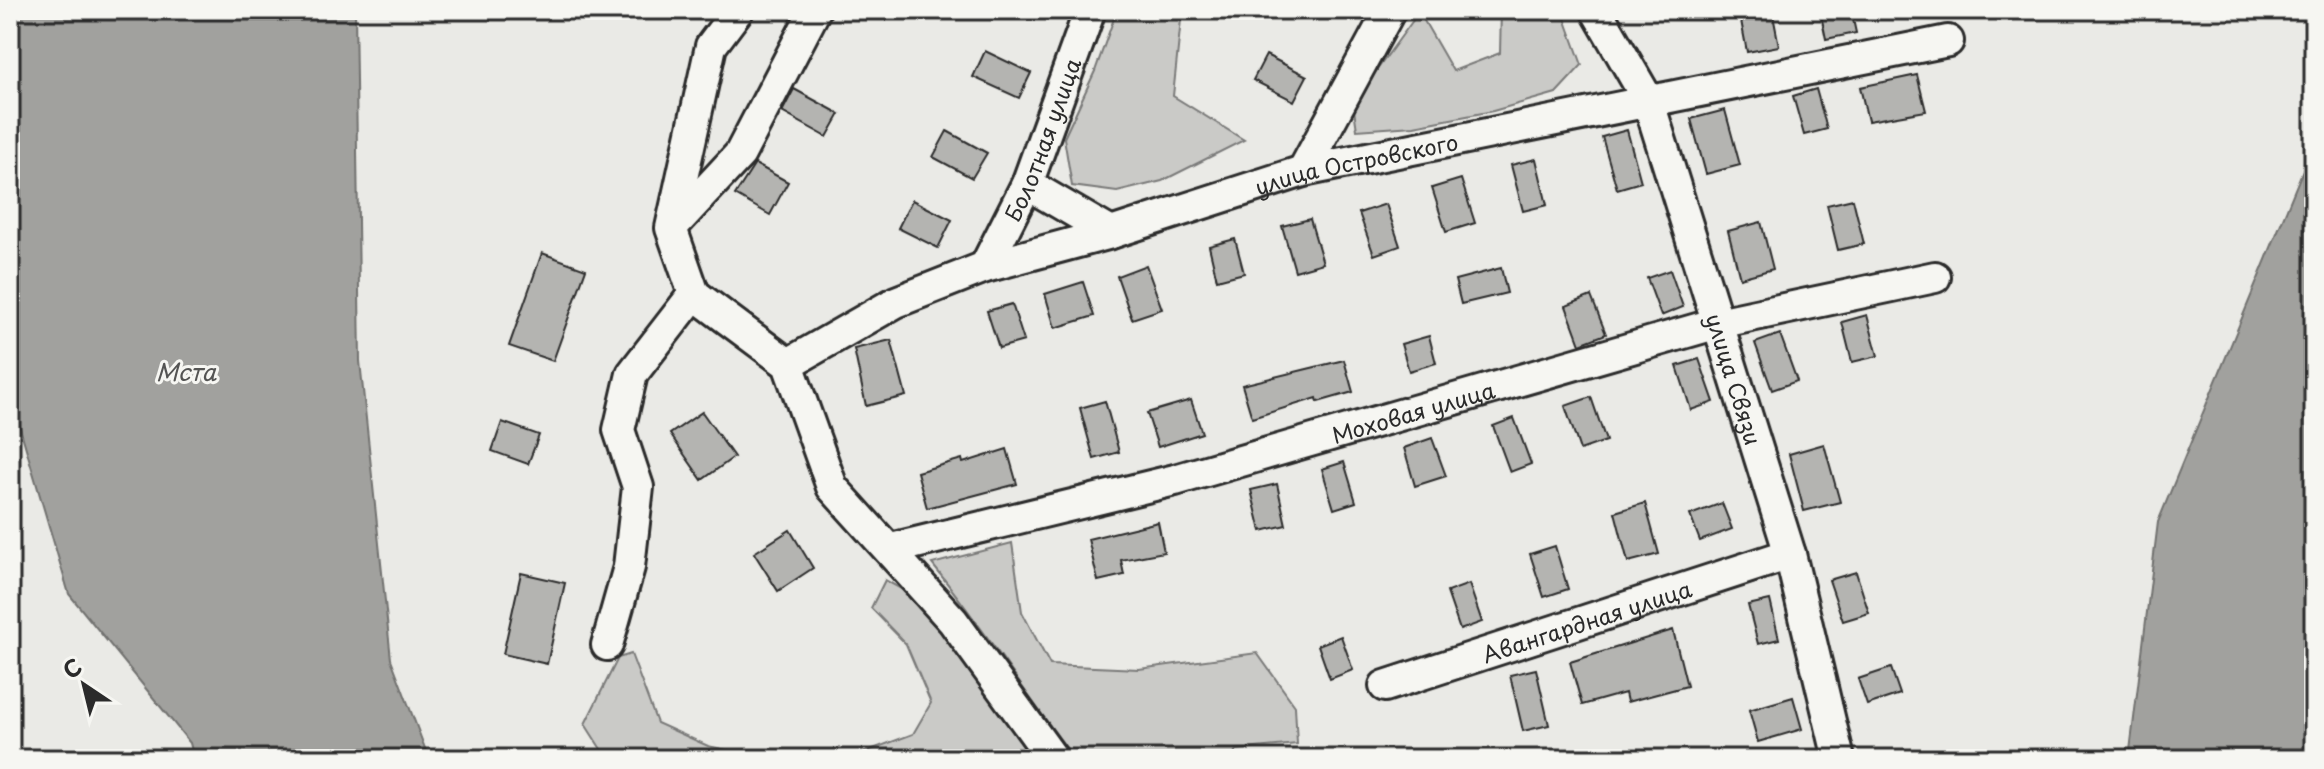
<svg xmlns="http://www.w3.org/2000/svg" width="2324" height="769" viewBox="0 0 2324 769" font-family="'Playpen Sans',sans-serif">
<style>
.green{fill:#cacac7;stroke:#7a7a79;stroke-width:2}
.water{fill:#a1a19e;stroke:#727270;stroke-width:2}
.building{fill:#b4b4b1;stroke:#2b2b2b;stroke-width:2}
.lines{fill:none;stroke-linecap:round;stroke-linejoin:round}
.minor-casing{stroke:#2b2b2b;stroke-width:36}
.minor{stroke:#f6f6f2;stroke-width:30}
.labels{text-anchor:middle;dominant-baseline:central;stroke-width:6;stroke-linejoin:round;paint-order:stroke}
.street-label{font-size:22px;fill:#2b2b2b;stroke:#f6f6f2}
.water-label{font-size:24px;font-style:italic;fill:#545453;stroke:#f6f6f2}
</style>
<rect width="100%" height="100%" fill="#eaeae6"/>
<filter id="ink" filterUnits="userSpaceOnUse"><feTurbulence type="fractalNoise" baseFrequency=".0125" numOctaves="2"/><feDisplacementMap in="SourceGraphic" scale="16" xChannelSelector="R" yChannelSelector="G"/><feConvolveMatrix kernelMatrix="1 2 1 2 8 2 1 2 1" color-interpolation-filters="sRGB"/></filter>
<g filter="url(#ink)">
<g class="green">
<polygon points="1117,10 1182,10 1173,96 1244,140 1162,181 1117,192 1072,186 1064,138 1095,71"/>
<polygon points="1501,10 1562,10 1582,65 1556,93 1493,111 1414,126 1357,130 1353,103 1419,12 1453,71 1500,53"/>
<path d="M1012,543L1022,612L1050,665L1139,669L1257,653L1295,706L1297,744L1236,750L1231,759H1075C1026,695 983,627 932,564Z"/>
<polygon points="885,580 914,596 1041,759 831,759 849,758 913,734 931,703 906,644 871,608"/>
<polygon points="631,654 657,723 708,746 769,759 606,757 585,724 618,658"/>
</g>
<g class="water">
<polygon points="10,10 355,10 360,361 391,659 429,759 194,759 190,743 69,594 10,394"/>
<polygon points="2314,143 2314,759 2129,759 2158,522"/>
</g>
<g class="building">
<polygon points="1739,10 1772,10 1779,46 1747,52"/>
<polygon points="1820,10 1851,10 1856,33 1826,39"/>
<polygon points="985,51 1031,73 1019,98 973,77"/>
<polygon points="1266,55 1307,76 1294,101 1253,80"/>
<polygon points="1917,75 1926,111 1868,121 1860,87"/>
<polygon points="794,89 840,114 827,137 782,112"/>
<polygon points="1816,89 1827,129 1804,135 1793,96"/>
<polygon points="1725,110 1740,165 1706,174 1691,119"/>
<polygon points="1627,130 1641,182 1617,189 1602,137"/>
<polygon points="947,131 987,153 972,178 933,157"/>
<polygon points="1536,159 1547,205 1523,211 1511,165"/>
<polygon points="755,164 788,182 770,215 735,195"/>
<polygon points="1461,179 1475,223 1446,232 1432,188"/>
<polygon points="1853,199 1864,244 1838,250 1827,205"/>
<polygon points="912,200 952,220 938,248 898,228"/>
<polygon points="1386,204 1400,246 1374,255 1359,213"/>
<polygon points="1310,219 1323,263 1295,271 1282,226"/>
<polygon points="1761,222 1773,269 1740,278 1728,231"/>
<polygon points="1235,239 1244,273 1217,280 1209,246"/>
<polygon points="542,253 586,269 553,361 509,346"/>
<polygon points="1146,265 1162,309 1132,319 1117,276"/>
<polygon points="1501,268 1507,293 1461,304 1455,280"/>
<polygon points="1670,270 1683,307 1661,316 1647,278"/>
<polygon points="1083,282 1094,316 1055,328 1045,294"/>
<polygon points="1591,296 1606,334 1580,344 1566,306"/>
<polygon points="1012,304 1024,341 999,348 987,311"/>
<polygon points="1867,315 1878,356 1852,362 1842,322"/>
<polygon points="1780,334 1797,381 1772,390 1755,343"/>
<polygon points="1429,336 1436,363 1409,371 1401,344"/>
<polygon points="891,340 906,396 866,406 854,349"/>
<polygon points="1699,359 1714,402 1691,410 1677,366"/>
<polygon points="1344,360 1353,392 1318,402 1317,398 1252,418 1242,385"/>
<polygon points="1591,397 1606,441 1580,450 1565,406"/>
<polygon points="1191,400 1202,433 1158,447 1147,413"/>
<polygon points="1105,401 1119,452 1094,459 1080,408"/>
<polygon points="702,412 734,457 702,480 670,434"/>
<polygon points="1514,418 1531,464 1510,472 1493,426"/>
<polygon points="502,422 539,435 528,464 492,451"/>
<polygon points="1432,438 1446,476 1415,486 1404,448"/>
<polygon points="1824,444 1840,502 1804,511 1789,454"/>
<polygon points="1007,449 1017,484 927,508 917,472 962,459 963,463"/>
<polygon points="1344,462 1356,502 1334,509 1322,469"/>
<polygon points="1277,484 1286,525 1261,531 1251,490"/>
<polygon points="1645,503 1659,554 1628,562 1615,512"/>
<polygon points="1722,503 1732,529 1700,541 1690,515"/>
<polygon points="1158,522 1164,552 1121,560 1124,575 1098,581 1088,539"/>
<polygon points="790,530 813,568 778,591 754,553"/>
<polygon points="1555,546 1568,589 1544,597 1530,554"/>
<polygon points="1856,572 1869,613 1843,621 1829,580"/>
<polygon points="521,573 565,583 547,664 503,654"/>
<polygon points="1469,584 1482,622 1460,630 1447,592"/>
<polygon points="1770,600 1779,639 1758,644 1748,605"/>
<polygon points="1673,630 1687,686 1627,702 1625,693 1582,705 1570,662"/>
<polygon points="1341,636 1353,670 1330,679 1318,645"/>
<polygon points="1891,668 1900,694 1867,705 1858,679"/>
<polygon points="1536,669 1549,725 1523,731 1510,675"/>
<polygon points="1793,697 1802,729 1758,742 1749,710"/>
</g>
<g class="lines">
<defs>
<g id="minor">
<path id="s1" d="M1596,10L1648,100L1790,554L1839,759"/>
<polyline points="1303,171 1390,10"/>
<polyline points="1027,184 1111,233"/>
<polyline points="672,227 740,154 815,10"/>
<path id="s2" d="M985,267L1027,184L1090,10"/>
<polyline points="694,294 788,364 832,487 953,621 1053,759"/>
<polyline points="694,294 671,228 711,46 738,10"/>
<path id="s3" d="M788,364L896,302L985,267L1111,233L1303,171L1948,41"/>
<path id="s4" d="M891,549L1175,480L1718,323L1935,277"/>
<polyline points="607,645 629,567 638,487 619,430 632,374 694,294"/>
<path id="s5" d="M1385,686L1790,554"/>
</g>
</defs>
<use href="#minor" class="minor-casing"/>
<use href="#minor" class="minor"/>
</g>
</g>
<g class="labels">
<g class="street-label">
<text stroke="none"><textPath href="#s2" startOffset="140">Болотная улица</textPath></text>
<text stroke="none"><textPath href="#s3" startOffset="606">улица Островского</textPath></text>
<text stroke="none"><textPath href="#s1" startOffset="396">улица Связи</textPath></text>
<text stroke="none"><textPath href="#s4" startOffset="540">Моховая улица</textPath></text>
<text stroke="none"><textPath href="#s5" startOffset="212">Авангардная улица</textPath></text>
</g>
<g class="water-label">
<text x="186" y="371">Мста</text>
</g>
</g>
<rect width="2324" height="769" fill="none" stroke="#f6f6f2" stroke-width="40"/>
<rect x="20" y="20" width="2284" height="729" fill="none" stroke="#2b2b2b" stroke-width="3" filter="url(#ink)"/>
<g transform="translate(84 685) rotate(325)" stroke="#f6f6f2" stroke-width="6" paint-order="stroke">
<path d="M0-6L14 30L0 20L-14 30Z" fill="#2b2b2b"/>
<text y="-12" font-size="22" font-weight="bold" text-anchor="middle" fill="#2b2b2b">С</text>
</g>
</svg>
